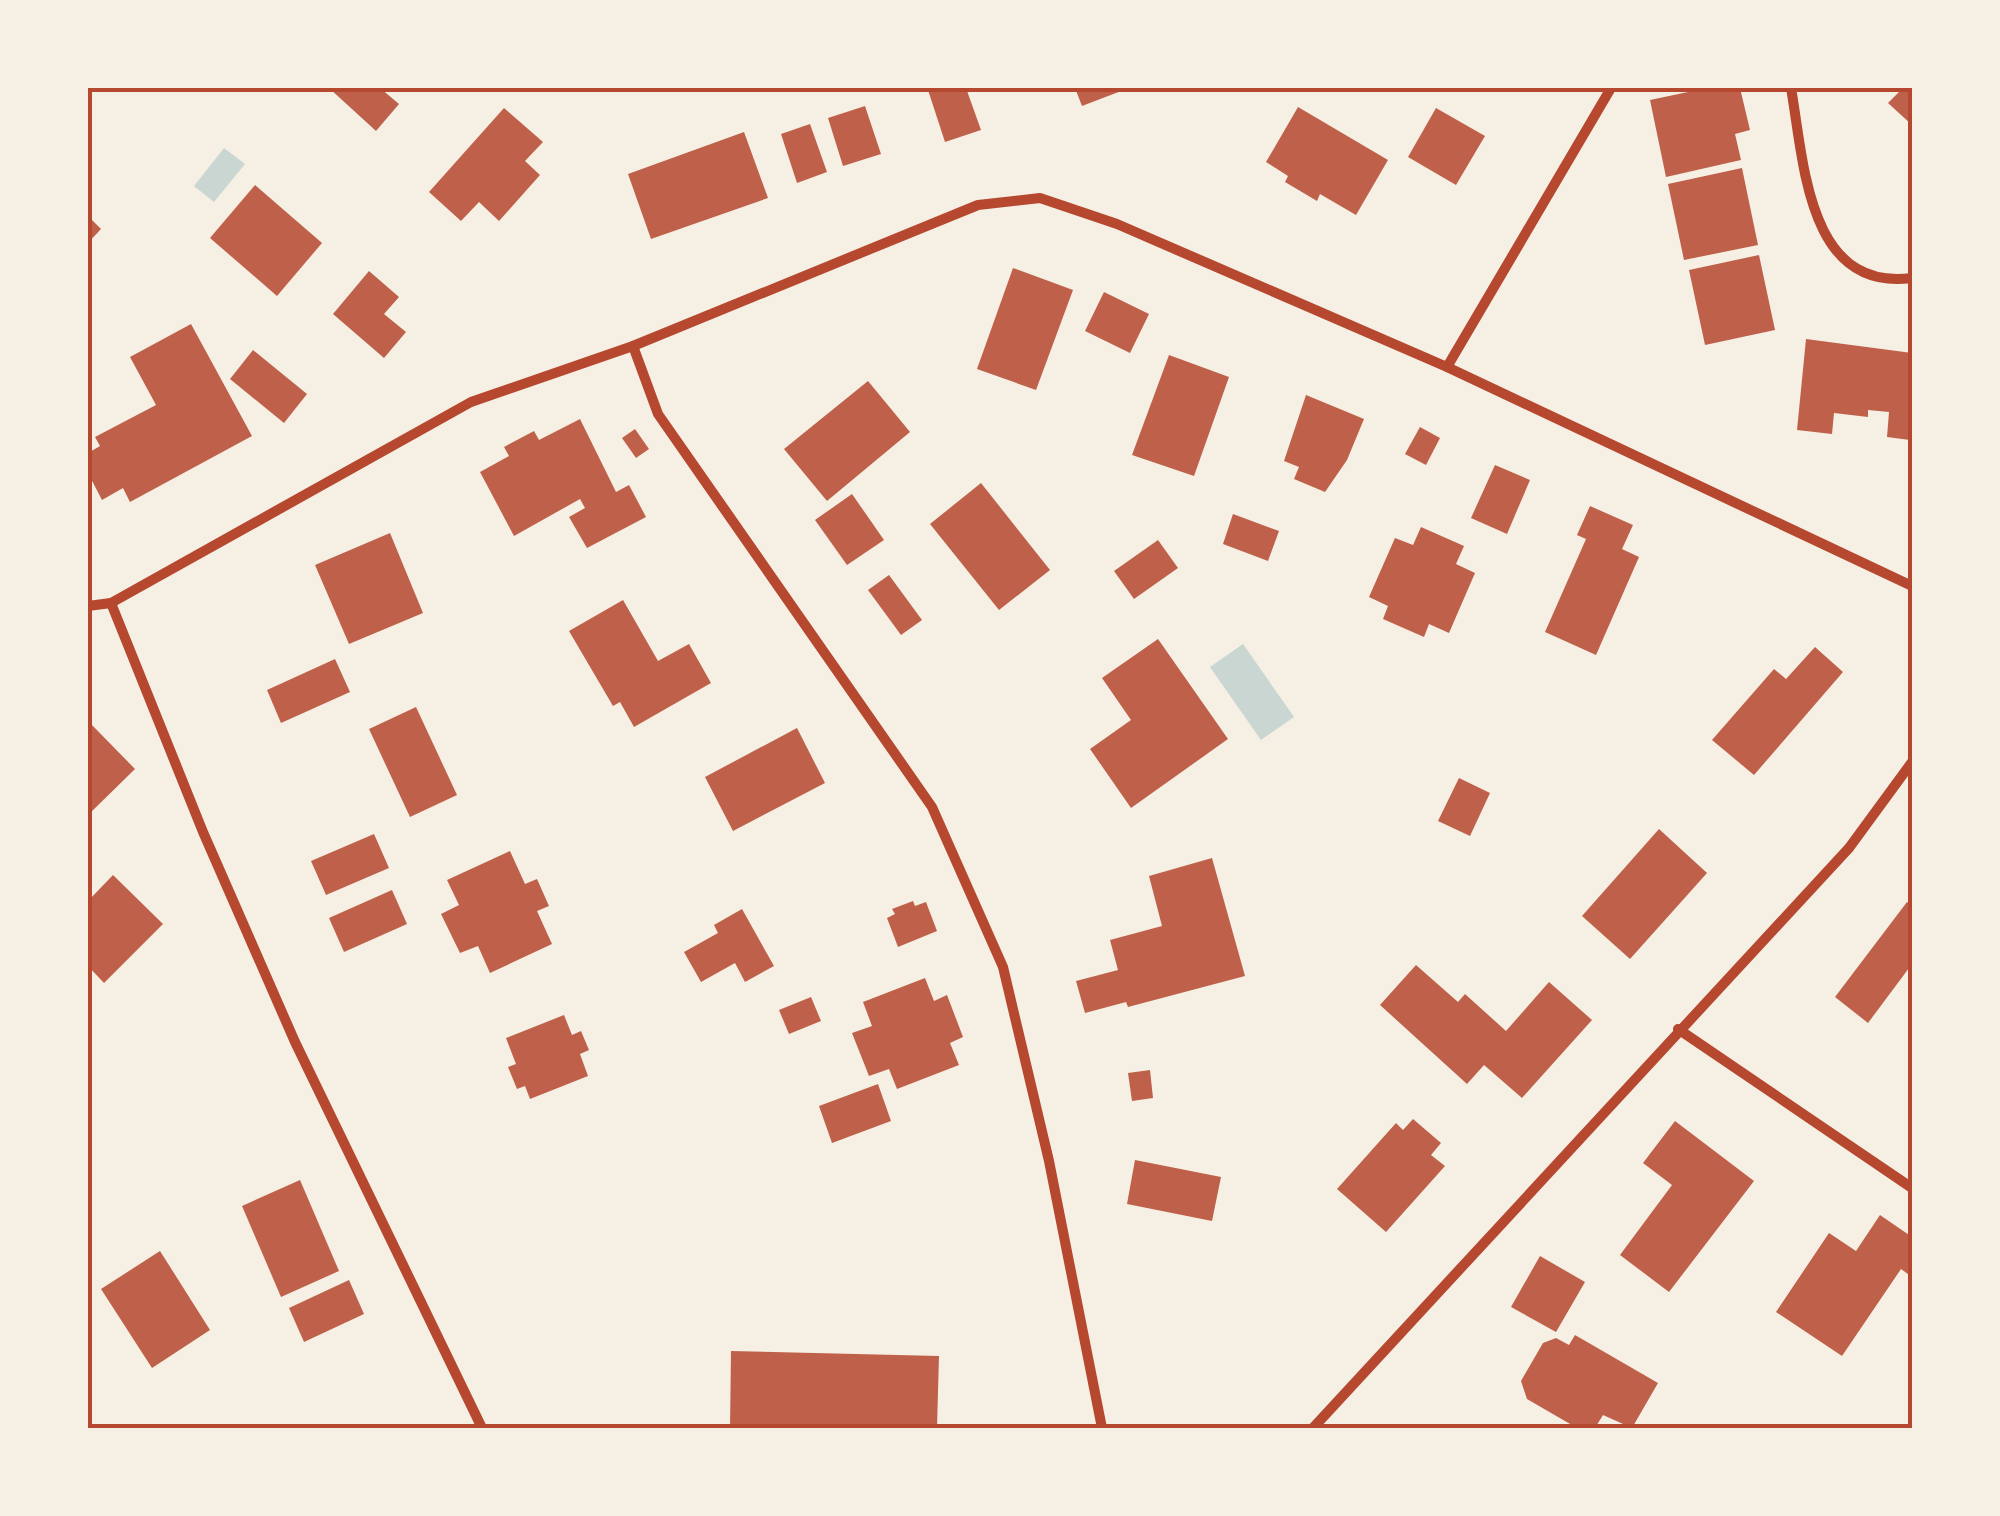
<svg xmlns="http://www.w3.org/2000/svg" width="2000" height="1516" viewBox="0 0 2000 1516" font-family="'IBM Plex Sans',sans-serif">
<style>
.water{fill:#c9d6d2}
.building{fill:#bf614a}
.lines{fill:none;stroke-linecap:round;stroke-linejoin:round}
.minor{stroke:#b5482f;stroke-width:10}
.neatline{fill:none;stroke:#b5482f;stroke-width:4}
</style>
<rect width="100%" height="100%" fill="#f6efe4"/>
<g class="water">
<polygon points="224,148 245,164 214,202 194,186"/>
<polygon points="1243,644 1294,717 1261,740 1210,667"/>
</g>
<g class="building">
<polygon points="329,88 380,88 399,104 376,131"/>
<polygon points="935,88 966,88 981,130 945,142 928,90"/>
<polygon points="1075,88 1129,88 1082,106"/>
<polygon points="1707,88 1740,88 1750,130 1735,134 1741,160 1666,177 1650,100"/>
<polygon points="1903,88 1912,88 1912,125 1888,103"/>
<polygon points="865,106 881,154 843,166 828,118"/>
<polygon points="1298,107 1388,160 1356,215 1320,194 1317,201 1285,182 1288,176 1266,162"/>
<polygon points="504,108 543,142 525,161 540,175 499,221 479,202 461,221 429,192"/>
<polygon points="1436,108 1485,136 1456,185 1408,157"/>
<polygon points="810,124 827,172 797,183 781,134"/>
<polygon points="744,132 768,198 651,239 628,174"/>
<polygon points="1742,168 1758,245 1684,260 1668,184"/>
<polygon points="255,185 322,243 277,296 210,238"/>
<polygon points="88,216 101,229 88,243"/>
<polygon points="1759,255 1775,330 1705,345 1689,270"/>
<polygon points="1013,268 1073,290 1036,390 977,369"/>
<polygon points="369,271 399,297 384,314 406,332 384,358 333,314"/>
<polygon points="1104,292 1149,314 1130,353 1085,331"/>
<polygon points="191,324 252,436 130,502 123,488 102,500 88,473 88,453 100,446 95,437 156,405 130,357"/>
<polygon points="1806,339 1912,353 1910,440 1887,437 1889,412 1868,410 1868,417 1834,413 1832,434 1797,430"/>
<polygon points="253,350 307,394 284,423 230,379"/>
<polygon points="1169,355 1229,377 1194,476 1132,455"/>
<polygon points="868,381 910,432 827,501 784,449"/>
<polygon points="1306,395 1364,419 1347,460 1325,492 1294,479 1299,467 1284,461"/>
<polygon points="580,419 616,492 629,485 646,517 587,548 569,517 585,508 580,499 514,536 480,472 509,456 504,447 534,431 539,440"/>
<polygon points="1420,427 1440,438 1426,465 1405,454"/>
<polygon points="635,429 649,449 636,458 622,438"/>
<polygon points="1495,465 1530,480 1507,534 1471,518"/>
<polygon points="981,483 1050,570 999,610 930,524"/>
<polygon points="852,494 884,540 847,565 815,520"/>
<polygon points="1590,506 1633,525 1622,549 1639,557 1596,655 1545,632 1586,539 1577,535"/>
<polygon points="1233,514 1279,531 1268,561 1223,544"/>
<polygon points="1421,527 1464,546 1456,564 1475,573 1449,633 1429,624 1424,637 1383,619 1388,606 1369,597 1395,538 1413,545"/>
<polygon points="390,533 423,613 349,644 315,565"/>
<polygon points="1158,540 1178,568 1134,599 1114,571"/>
<polygon points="889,575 922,620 901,635 868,590"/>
<polygon points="623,600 658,661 689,644 711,683 634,727 620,702 613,706 569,631"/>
<polygon points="1158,639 1228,739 1131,808 1090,749 1131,720 1102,678"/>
<polygon points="1815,647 1843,672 1754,775 1712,740 1774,669 1786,679"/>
<polygon points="335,659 350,692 281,723 267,690"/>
<polygon points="416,707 457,795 410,817 369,729"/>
<polygon points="90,723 135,769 88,815 88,725"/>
<polygon points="797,728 825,783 733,831 705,777"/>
<polygon points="1459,778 1490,793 1470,836 1438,821"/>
<polygon points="1659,829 1707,873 1630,959 1582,916"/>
<polygon points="374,834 389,868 326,895 311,861"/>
<polygon points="510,851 525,884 537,879 549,906 537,911 552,944 490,973 478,946 460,953 441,914 459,905 447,880"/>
<polygon points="1212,858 1245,976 1128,1007 1126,1002 1085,1013 1076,981 1118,970 1110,940 1162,926 1149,876"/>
<polygon points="113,875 163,924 104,983 88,966 88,901"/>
<polygon points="392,890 407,924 344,952 329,918"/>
<polygon points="913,901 915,906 926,902 937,931 898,947 887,918 895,914 892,909"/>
<polygon points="1907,902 1912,906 1912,964 1868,1023 1835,997"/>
<polygon points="742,909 774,966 745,982 735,963 701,982 684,952 718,933 714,925"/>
<polygon points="1416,965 1458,1002 1465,994 1506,1031 1549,982 1592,1020 1522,1098 1484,1065 1467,1084 1380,1005"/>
<polygon points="925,978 934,1001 947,995 963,1037 950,1043 959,1065 897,1089 889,1069 869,1076 852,1033 872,1026 863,1002"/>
<polygon points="811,997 821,1021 789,1034 779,1010"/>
<polygon points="564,1015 572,1035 581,1031 589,1050 580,1054 588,1076 530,1099 525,1086 517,1089 508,1067 516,1064 506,1038"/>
<polygon points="1150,1070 1153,1098 1132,1101 1128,1073"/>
<polygon points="878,1084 891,1121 832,1143 819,1106"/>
<polygon points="1413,1119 1441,1143 1431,1155 1445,1166 1386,1232 1337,1189 1396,1123 1403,1130"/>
<polygon points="1675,1121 1754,1181 1669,1292 1620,1255 1672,1185 1643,1163"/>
<polygon points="1135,1160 1221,1177 1212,1221 1127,1204"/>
<polygon points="300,1180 339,1271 281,1297 242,1206"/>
<polygon points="1880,1215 1912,1237 1912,1277 1901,1269 1842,1356 1776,1312 1829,1233 1856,1251"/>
<polygon points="160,1251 210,1330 152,1368 101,1289"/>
<polygon points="1540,1256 1585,1282 1556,1332 1511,1307"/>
<polygon points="349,1280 364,1314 304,1342 289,1308"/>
<polygon points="1575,1335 1658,1383 1632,1428 1603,1415 1595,1428 1577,1428 1527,1399 1521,1381 1543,1343 1556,1338 1569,1345"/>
<polygon points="731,1351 939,1356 937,1428 730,1428"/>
</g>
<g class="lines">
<g class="minor">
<path d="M1791,88C1804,161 1807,292 1912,278"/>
<polyline points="633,346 658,414 932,807 1003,967 1049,1161 1102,1428"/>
<polyline points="1447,367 1611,88"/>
<polyline points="111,603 203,832 295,1042 482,1428"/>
<polyline points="88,606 111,603 471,402 633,346 978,205 1040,198 1117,224 1447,367 1912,586"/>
<polyline points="1678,1029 1912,1188"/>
<polyline points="1313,1428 1849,848 1912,762"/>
</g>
</g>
<rect width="2000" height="1516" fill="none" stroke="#f6efe4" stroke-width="180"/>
<rect x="90" y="90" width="1820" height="1336" class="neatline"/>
</svg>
